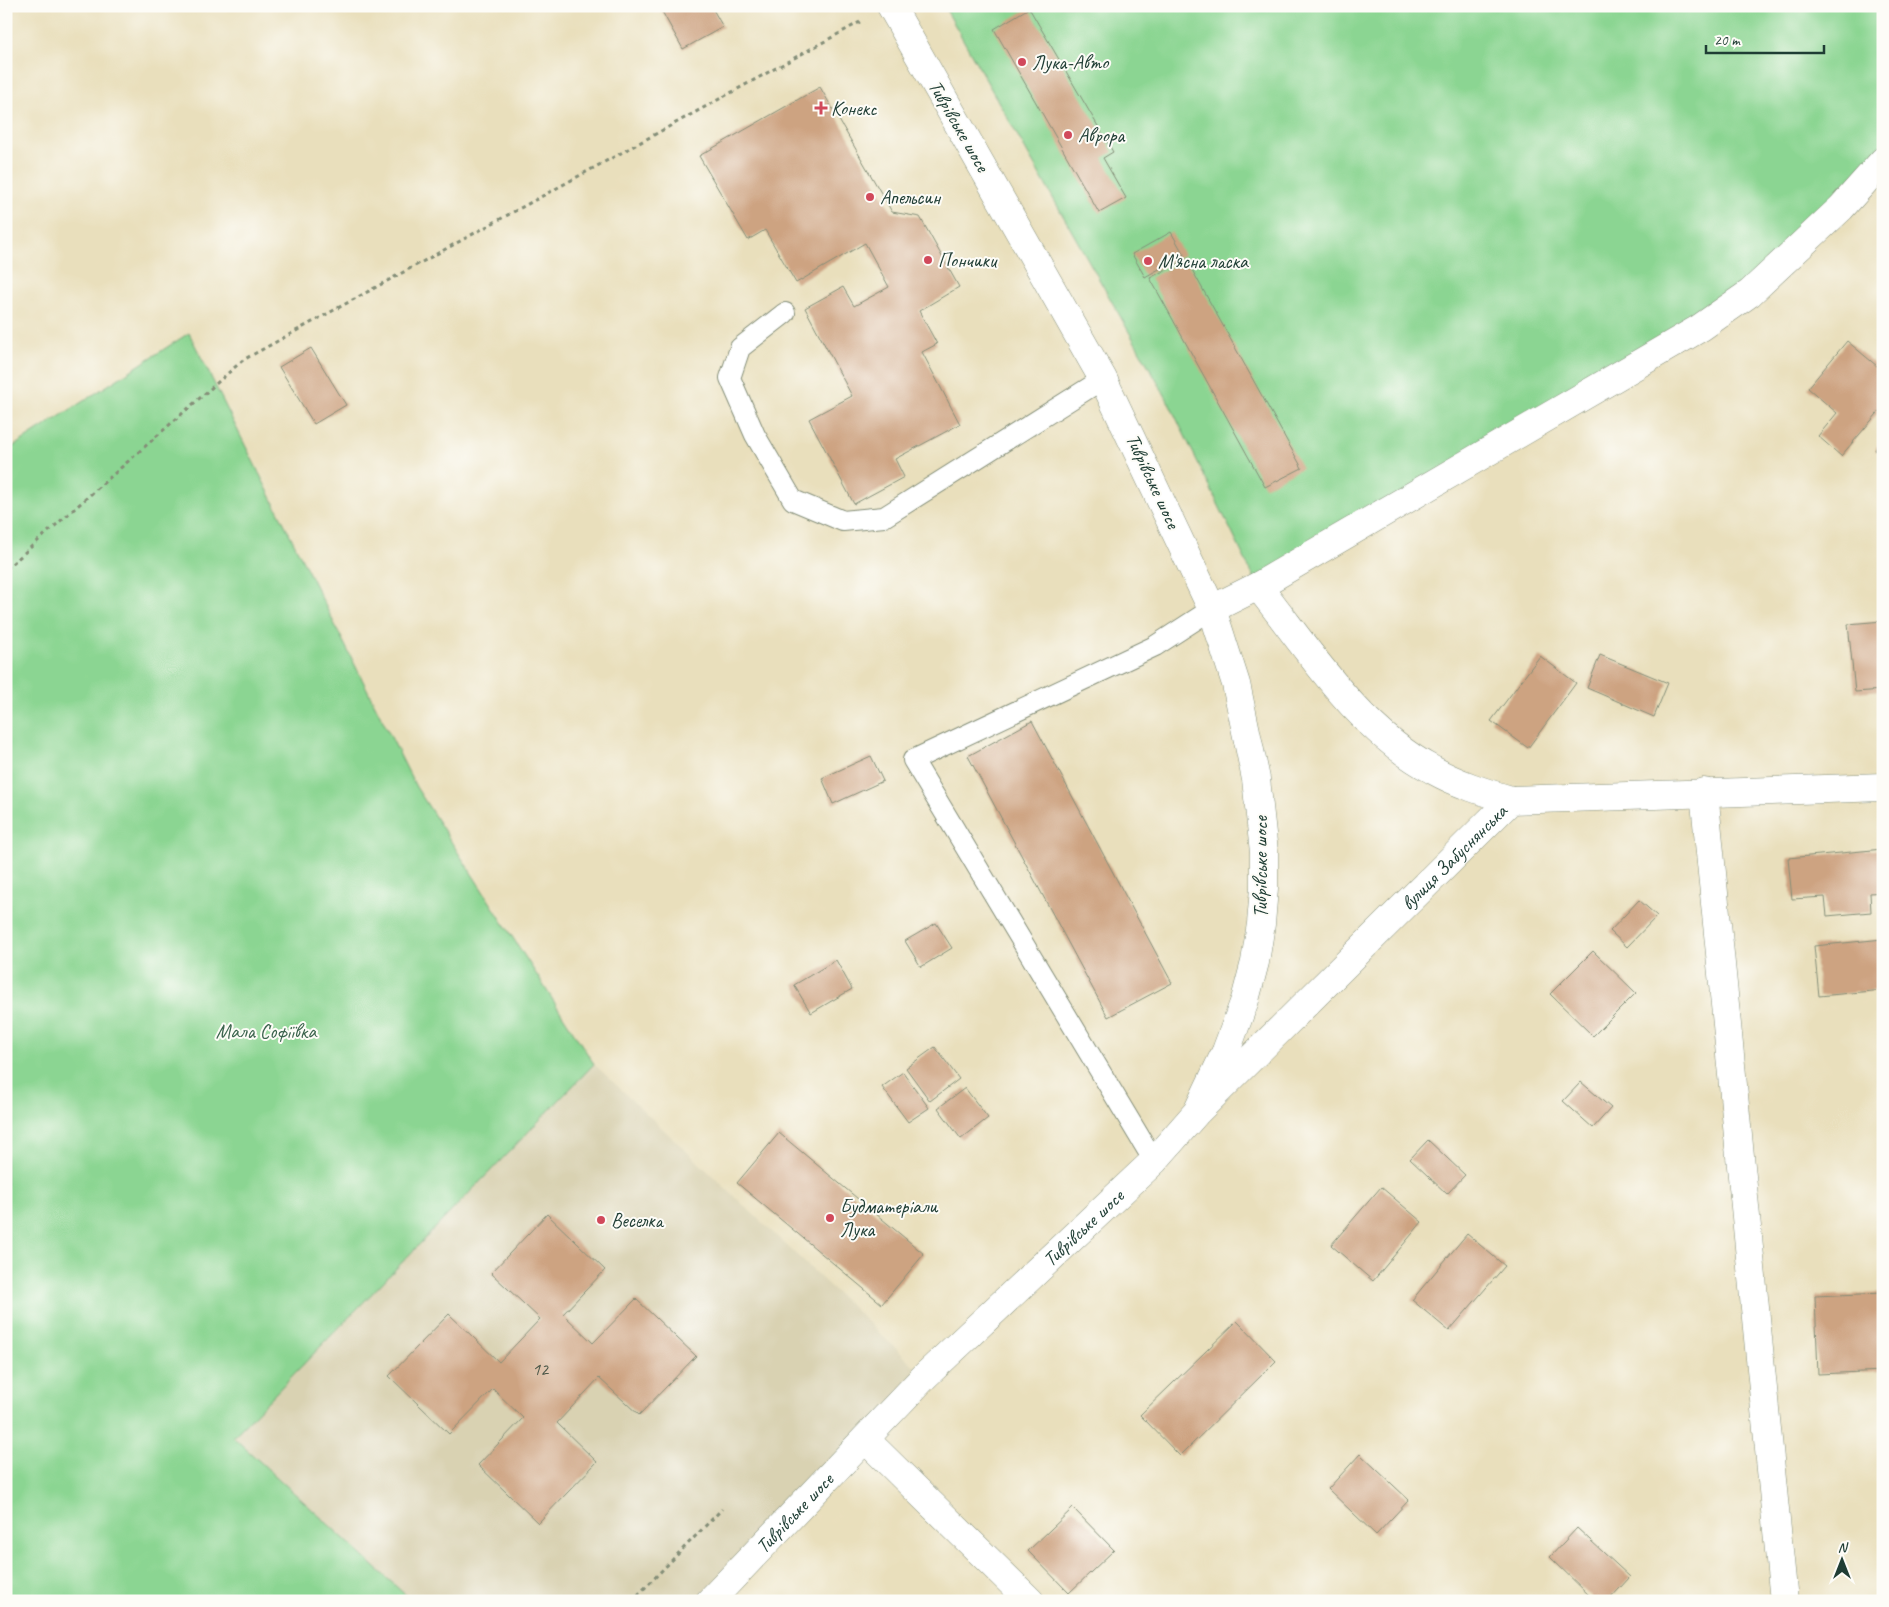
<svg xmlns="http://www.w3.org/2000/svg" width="1889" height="1607" viewBox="0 0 1889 1607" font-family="Caveat,sans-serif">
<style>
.built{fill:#d9d2b2}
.green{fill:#8bd592;stroke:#558963}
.building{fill:#cda381}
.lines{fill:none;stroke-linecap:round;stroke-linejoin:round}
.lane-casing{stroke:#848e78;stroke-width:22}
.street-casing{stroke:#848e78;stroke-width:29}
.secondary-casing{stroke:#848e78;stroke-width:29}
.path{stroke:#848e78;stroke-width:3;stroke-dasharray:4 4;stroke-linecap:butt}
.lane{stroke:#fff;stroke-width:20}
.street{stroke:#fff;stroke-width:28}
.secondary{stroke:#fff;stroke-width:28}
.poi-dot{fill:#d1495b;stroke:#fdfcf7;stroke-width:2}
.labels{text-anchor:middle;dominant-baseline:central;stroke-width:4;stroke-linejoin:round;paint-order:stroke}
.number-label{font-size:18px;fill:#4a5647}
.poi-label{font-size:20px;fill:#1f3d34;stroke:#fdfcf7;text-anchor:start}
.street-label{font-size:20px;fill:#1f3d34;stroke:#fdfcf7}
.park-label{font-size:20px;fill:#3a634c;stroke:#fdfcf7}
</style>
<rect width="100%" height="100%" fill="#fdfcf7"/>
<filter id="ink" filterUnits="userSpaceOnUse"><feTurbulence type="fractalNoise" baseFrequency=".02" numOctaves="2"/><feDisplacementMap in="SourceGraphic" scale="10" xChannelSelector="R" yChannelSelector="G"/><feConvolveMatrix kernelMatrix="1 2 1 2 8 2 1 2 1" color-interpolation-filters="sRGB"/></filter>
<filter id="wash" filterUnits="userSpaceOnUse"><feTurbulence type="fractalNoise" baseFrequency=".0096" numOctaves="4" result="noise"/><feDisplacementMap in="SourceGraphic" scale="20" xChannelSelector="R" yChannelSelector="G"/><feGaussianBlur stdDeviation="1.12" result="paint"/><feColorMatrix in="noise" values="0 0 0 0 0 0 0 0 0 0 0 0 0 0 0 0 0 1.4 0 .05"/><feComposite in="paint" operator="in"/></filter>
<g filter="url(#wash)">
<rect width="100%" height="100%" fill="#e9dfbc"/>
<polygon class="built" points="594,1064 925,1376 710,1601 412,1601 233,1437"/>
<g class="green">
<polygon points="944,6 1883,6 1883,161 1750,293 1258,586 1166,397"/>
<polygon points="189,333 416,787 594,1064 233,1437 412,1601 6,1601 6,451"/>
</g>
<g id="blocks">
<g class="building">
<polygon points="659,6 711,6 723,27 683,49"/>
<polygon points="1029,8 1113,152 1103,158 1126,198 1099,213 994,29"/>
<polygon points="820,87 892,212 920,217 959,287 919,311 937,344 922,352 960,424 895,459 904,477 854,504 809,419 852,396 805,308 843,287 854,306 889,287 865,243 796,283 765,230 748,240 699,156"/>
<polygon points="1171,232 1184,255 1145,277 1132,254"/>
<polygon points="1186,259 1302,468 1265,487 1150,278"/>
<polygon points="1847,341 1883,371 1883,407 1841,456 1818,436 1837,413 1808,388"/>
<polygon points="311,348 346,405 314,424 279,367"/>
<polygon points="1883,437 1883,454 1875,450"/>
<polygon points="1883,621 1883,690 1855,692 1848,624"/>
<polygon points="1600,655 1668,683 1654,717 1587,688"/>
<polygon points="1540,656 1576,683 1528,748 1491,721"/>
<polygon points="1032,721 1172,983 1108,1017 968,756"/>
<polygon points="871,756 883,781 833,804 822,778"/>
<polygon points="1883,849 1883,892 1870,893 1871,912 1827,916 1825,897 1792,899 1788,858"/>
<polygon points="1639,900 1657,916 1627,947 1610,931"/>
<polygon points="936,923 952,948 921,967 905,941"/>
<polygon points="1883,939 1883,990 1819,996 1814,946"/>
<polygon points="1593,951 1636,993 1593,1036 1550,994"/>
<polygon points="836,960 852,989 811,1013 794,985"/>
<polygon points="935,1047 959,1079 930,1101 906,1068"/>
<polygon points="903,1072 929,1108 908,1122 882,1087"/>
<polygon points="1581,1082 1611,1108 1593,1128 1563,1101"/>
<polygon points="965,1088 988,1118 961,1139 938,1108"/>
<polygon points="779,1133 924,1254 882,1304 737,1183"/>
<polygon points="1428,1140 1465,1175 1447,1194 1410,1159"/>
<polygon points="1381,1187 1422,1222 1373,1281 1331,1245"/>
<polygon points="547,1214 605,1270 563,1314 593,1343 636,1299 696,1356 639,1415 599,1378 557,1423 597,1462 538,1523 478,1465 523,1418 493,1389 449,1434 389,1376 449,1314 499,1362 540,1319 491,1273"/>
<polygon points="1467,1234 1505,1266 1449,1331 1412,1300"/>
<polygon points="1883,1293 1883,1371 1818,1374 1815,1296"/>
<polygon points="1237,1321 1276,1361 1180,1456 1140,1415"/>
<polygon points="1360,1454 1409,1500 1376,1535 1328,1489"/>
<polygon points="1073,1508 1114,1550 1069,1593 1028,1551"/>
<polygon points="1577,1528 1630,1577 1608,1601 1595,1601 1550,1557"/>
</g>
</g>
</g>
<g filter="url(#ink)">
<use href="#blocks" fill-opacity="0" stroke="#848e78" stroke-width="1"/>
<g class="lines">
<defs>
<g id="lane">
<polyline points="785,313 740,348 730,378 755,435 793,500 843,521 884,517 1103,379"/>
<polyline points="1154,1161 913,760 1155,646 1212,609"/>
</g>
<g id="street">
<path d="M1258,586C1308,649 1359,731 1433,770C1458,784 1484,792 1511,800"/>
<polyline points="1212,609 1258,586 1700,328 1750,293 1841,208 1883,161"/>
<polyline points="1704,792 1784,1601"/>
<path id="s1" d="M1199,1110L1511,800L1883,787"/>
<polyline points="866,1440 1030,1601"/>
</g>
<g id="secondary">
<path id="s2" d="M710,1601L925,1376L1154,1161L1197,1112L1226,1051L1245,1000L1255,962L1261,924L1264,888V852L1256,779L1236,684L1212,609L1103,379L891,6"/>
</g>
</defs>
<use href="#lane" class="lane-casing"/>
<use href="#street" class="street-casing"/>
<use href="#secondary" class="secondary-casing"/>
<g class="path">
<polyline points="6,569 243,360 860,22"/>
<polyline points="632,1601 722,1509"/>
</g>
<use href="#lane" class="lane"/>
<use href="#street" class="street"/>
<use href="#secondary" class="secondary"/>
</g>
</g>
<g class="poi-dot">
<circle cx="1022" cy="62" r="5"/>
<path d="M818.5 100.5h5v5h5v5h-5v5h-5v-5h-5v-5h5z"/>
<circle cx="1068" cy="135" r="5"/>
<circle cx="870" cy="197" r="5"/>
<circle cx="928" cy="260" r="5"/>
<circle cx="1148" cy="261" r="5"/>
<circle cx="830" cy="1218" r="5"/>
<circle cx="601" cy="1220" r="5"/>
</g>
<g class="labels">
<g class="number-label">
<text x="540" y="1369">12</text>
</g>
<g class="poi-label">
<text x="1032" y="62">Лука-Авто</text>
<text x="831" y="108">Конекс</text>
<text x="1078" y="135">Аврора</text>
<text x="880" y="197">Апельсин</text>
<text x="938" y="260">Пончики</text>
<text x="1158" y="261">М'ясна ласка</text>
<text x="840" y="1206">Будматеріали<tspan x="840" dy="23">Лука</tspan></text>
<text x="611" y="1220">Веселка</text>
</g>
<g class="street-label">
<text transform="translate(959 126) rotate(60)">Тиврівське шосе</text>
<text transform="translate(1153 481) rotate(65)">Тиврівське шосе</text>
<text stroke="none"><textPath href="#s1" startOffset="359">вулиця Забуснянська</textPath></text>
<text transform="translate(1260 867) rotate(-90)">Тиврівське шосе</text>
<text stroke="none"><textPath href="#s2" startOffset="528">Тиврівське шосе</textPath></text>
<text stroke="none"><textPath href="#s2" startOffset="122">Тиврівське шосе</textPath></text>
</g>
<g class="park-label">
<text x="266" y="1031">Мала Софіївка</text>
</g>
</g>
<rect width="1889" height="1607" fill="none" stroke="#fdfcf7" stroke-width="25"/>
<g transform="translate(1842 1560)" stroke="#fdfcf7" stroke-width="4" paint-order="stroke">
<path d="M0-4L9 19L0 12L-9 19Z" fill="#1f3d34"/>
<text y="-8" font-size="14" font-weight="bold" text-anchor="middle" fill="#1f3d34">N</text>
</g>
<path d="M1706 45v8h118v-8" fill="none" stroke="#1f3d34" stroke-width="2.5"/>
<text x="1714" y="45" font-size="15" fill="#1f3d34" stroke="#fdfcf7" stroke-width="4" paint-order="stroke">20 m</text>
</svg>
